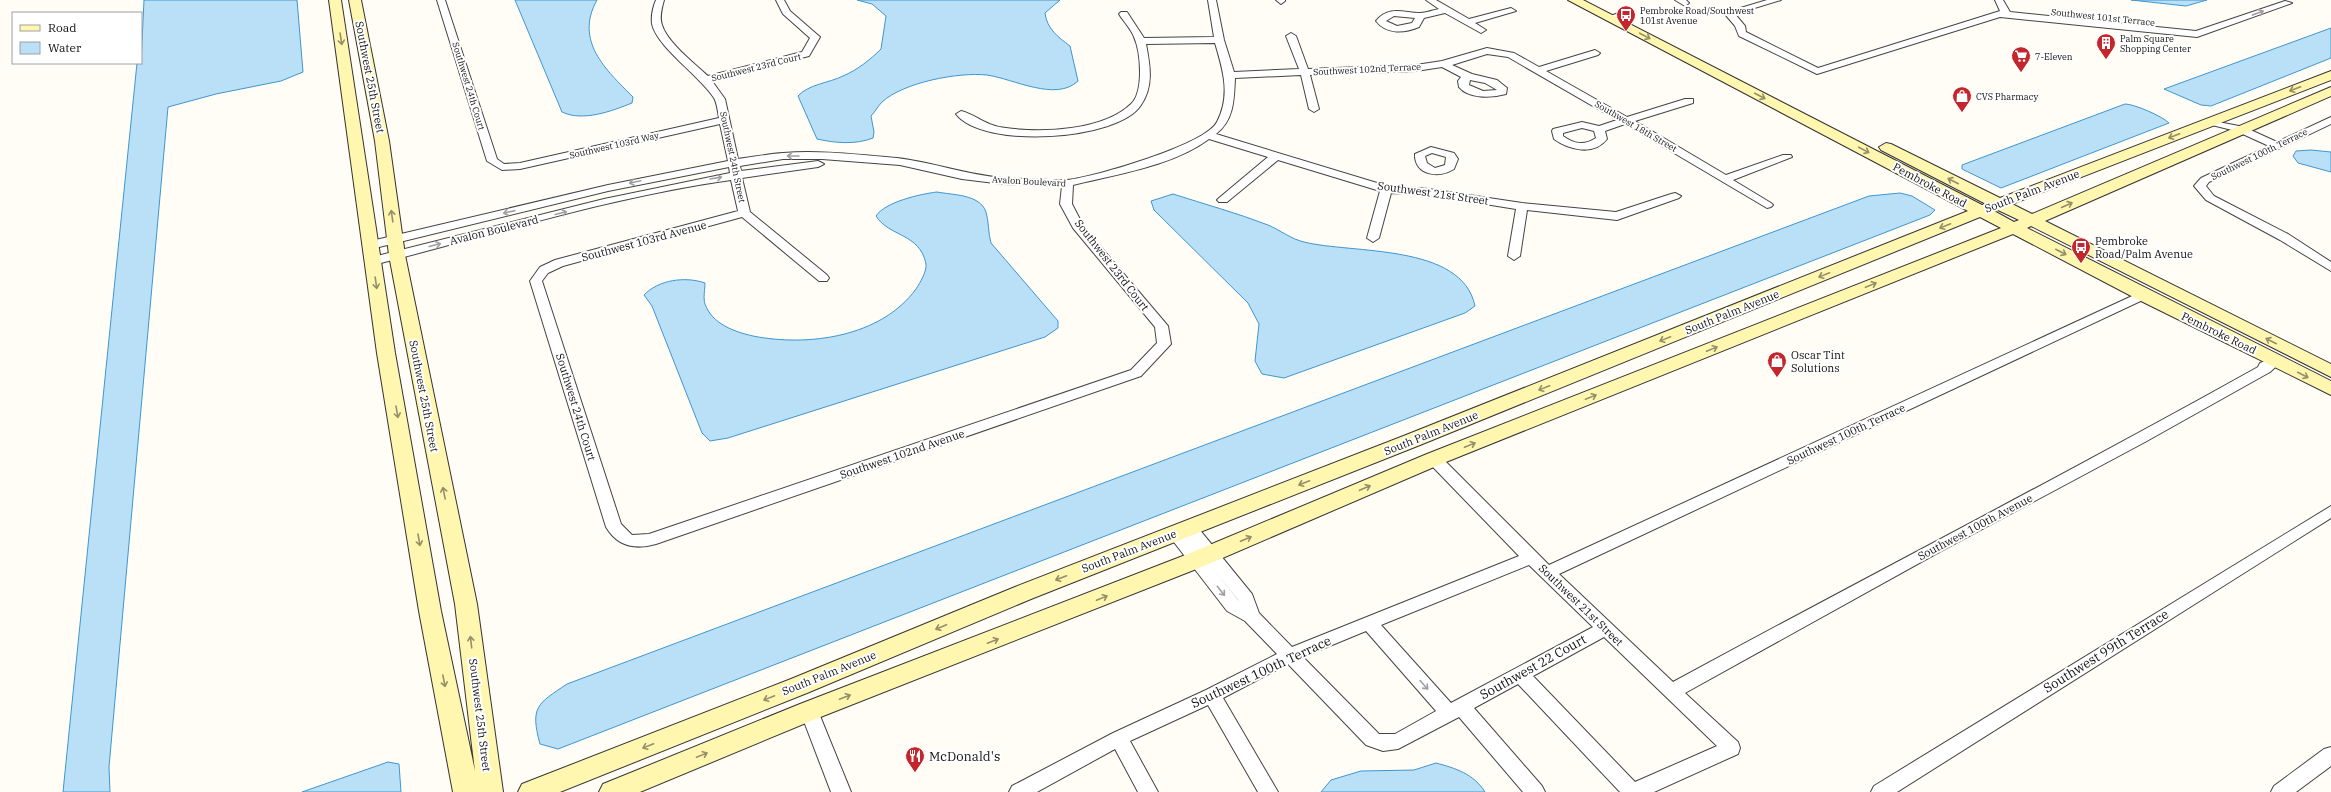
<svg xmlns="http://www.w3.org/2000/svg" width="2331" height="792" viewBox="0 0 2331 792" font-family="'IBM Plex Serif',serif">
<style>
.water{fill:#b9e0f7;stroke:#3f96cf}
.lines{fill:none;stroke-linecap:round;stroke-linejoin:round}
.street-casing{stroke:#444;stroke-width:2}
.secondary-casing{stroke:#333;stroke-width:2}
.street{fill:#fff;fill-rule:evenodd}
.secondary{fill:#fff6b0;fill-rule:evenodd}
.oneway{stroke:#a0a0a0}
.oneway2{stroke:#948f68}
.labels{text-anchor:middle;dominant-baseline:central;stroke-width:4;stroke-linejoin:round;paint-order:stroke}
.far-poi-label{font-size:9px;fill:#111;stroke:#fff;text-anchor:start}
.far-street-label{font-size:9px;fill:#111;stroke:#fff}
.street-label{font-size:11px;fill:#111;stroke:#fff}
.poi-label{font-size:11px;fill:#111;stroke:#fff;text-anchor:start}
.near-street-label{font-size:13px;fill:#111;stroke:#fff}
.near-poi-label{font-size:13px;fill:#111;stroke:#fff;text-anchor:start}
</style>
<rect width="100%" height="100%" fill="#fffdf5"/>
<g class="water">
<polygon points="144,0 297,0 303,72 281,81 216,94 168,107 109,767 110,792 63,792 137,63 141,63"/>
<path d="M515,0H597C574,41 606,70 633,97L632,103C612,111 583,122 562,112Z"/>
<path d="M857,0H1060L1045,13C1047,29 1058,37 1070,46L1078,81C1056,102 1014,79 987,75C959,72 904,82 882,102C878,106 875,112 871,116L874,132L873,138C855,145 835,143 817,139L798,96C809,84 829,83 843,76C857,70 870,60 881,49L886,16L872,4Z"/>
<polygon points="2131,0 2207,0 2186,6"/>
<polygon points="2331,28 2331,58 2211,106 2201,105 2164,89"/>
<path d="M2125,104C2134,104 2162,116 2169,123L2001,188L1962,169V165Z"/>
<polygon points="2311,150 2331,152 2331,172 2298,163 2293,156 2296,151"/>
<path d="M937,192C952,195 980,194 986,212C989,222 988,233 991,243L1058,321V328L1045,337L728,438L710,441L702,433L652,306L644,295C658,280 685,276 705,283C705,289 703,298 705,304C712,324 735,332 753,336C808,347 881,337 916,289C920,283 927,271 926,264C920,233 889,237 876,216C885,202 920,194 937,192Z"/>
<path d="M1900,193L1912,196L1935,210L1930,215L558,749L540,744C530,707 537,704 567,684L1869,196Z"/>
<path d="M1173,194C1204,204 1237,213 1268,225C1280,230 1291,239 1304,242C1352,254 1462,243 1475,306L1465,313L1284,378L1262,374L1255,361L1259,324L1248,303L1154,210L1151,201Z"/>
<polygon points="388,762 399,764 401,792 302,792"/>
<path d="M1436,763C1455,768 1474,774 1485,792H1321L1331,780L1361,771L1414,770Z"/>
</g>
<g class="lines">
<defs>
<g id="street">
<path d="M437,0H445L497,159L504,164L520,163L719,118C718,112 717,103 714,98C700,76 657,47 652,24C651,16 653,7 656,0H664C662,7 659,17 662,25C667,42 695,64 708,76L802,52L810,38L783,14L776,0H784L790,11L820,37L809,56L712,81L725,99L738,159C753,157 768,154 783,153C821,150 860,155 897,158C932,162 967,175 1004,178C1025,179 1047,181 1067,180C1095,177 1205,145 1217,122C1231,95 1223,70 1215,43L1146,44C1150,65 1154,86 1141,105C1118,141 982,149 956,114L961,111C977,115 985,126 1006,128C1042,133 1103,131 1131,104C1144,92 1141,52 1134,37C1131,29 1124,22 1119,14L1121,12H1127L1144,38L1214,37L1208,0H1216L1224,40L1234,72L1299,69L1286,36L1291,33L1296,36L1308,69L1416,65L1442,61L1487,48L1514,53L1539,67L1595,50L1600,53L1598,55L1546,71L1627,117L1685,99H1693V103L1635,121L1726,175L1783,155H1791L1792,157L1733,180L1771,203L1773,205L1771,207L1767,208L1625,124L1605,131L1607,139C1594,156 1569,150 1554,139L1552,131L1553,129L1582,122L1599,126L1617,120L1508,57L1487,54L1452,65L1472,74L1497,80L1507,88L1506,94C1491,98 1469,99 1459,87L1458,81L1461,77L1442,67L1416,71L1310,75L1319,109L1314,112L1309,109L1301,75L1235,78C1234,100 1234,120 1216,134L1387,186L1429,189L1522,203L1616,212L1671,194L1675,193L1681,196L1679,198L1617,220L1527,210L1520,256L1514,260L1508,256L1516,209L1429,195L1391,193L1379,238L1373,242L1367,238L1380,191L1278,160L1227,202H1219L1217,200L1219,198L1268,157L1209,139C1173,166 1117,174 1073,185L1072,204L1084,227L1168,326L1171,344L1141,376L656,544C635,550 617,546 606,527L530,281L540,267L555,260L738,211L731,180C610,197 492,235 373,265L367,261L369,258L604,199L730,173L729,167L608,191L371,249L365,245L367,242L608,185L728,161L720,124L520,169L502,170L487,161ZM1470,80L1485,83L1497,90L1483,91L1469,85ZM1582,128L1594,131L1596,138C1584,146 1574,144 1563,136V133ZM783,159H822L900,165L962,179L1003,184L1062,186L1060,204L1073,228L1155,327L1157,343L1131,370L649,534L632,535L621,524L542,281L548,273L563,266L742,217L819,281H827L829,278L827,275L750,212L742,178L818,167L824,164L818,161L741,171L740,166Z"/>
<polygon points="1276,0 1285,0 1285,1 1281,4"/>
<path d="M1426,0H1436L1469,19L1511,8L1516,11L1475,23L1486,30L1481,33L1445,13L1424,18L1419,27C1405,33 1387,35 1376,21C1389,5 1404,13 1420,13C1426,13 1433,10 1439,9ZM1394,16L1415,18L1412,23L1397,26L1386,21Z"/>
<polygon points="1675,0 1686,0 1689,3 1685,6"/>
<polygon points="1767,0 1781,0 1735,14 1745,26 1746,32 1818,68 2000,11 1995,0 2003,0 2010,12 2196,31 2285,1 2292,3 2197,37 2000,17 1817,74 1739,36 1735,26 1724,13"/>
<polygon points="1624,11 1629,14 1627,16 1610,21 1605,18"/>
<polygon points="2331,117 2331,124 2209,182 2206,186 2214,196 2288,234 2331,262 2331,271 2280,240 2206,200 2194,186 2201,178 2269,146 2236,131 2208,124 2208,120 2244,127 2277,142"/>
<path d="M1431,147L1454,153L1458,159L1454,169C1439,179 1414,175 1415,154ZM1432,153L1446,157L1445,165L1435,168L1427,163L1425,156Z"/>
<path d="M2143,291L2147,292L2149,295L2147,298L1559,574L1673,682C1868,576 2065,475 2258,367L2260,363L2275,357L2282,361L2270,372L2145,442L1941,551L1685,693L1738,742L1740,748L1738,754L1654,792H1620L1518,684L1474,708L1542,786L1545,792H1523L1459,717L1398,749L1383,751L1366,745L1288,664L1223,698L1278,792H1258L1208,705L1130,741L1158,792H1138L1115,749L1037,792H1009L1012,786L1113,733L1206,690L1277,654L1245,621L1227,611L1170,537L1168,533L1170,529L1176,527L1182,530L1183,524L1189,522L1195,524L1252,594L1259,613L1292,647L1519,556L1429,463L1427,459L1429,455H1439L1549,565ZM1529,565L1593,627L1451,703L1381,625ZM1213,569L1238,600L1239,601ZM1366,631L1436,711L1395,734H1379L1303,657ZM1604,637L1717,746L1635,782L1533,676Z"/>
<polygon points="2331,506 2331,518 1897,792 1871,792 1874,786"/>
<polygon points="809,704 815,706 818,711 851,792 831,792 800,711 803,706"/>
<polygon points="2331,747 2331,766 2296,792 2271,792 2274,786 2324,749"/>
</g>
<g id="secondary">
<polygon points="329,0 341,0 395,353 441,611 475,771 455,604 389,255 375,141 349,0 361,0 389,141 405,255 477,604 503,792 453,792 419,611 377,353"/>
<path d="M1568,0H1583L1982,205L1986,204L1881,150L1879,147L1886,143L1891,144L2000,198L2331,71V80L2012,204L2032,214L2331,87V96L2045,221L2331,364V377L2031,226L2027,228L2331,381V395L2137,299L2013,234L1441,464L1204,566L818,718L640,792H599L603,784L800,704L1188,554L1427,454L2001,228L1980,217L1420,445L1031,599L807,693L560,792H518L522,784L791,679L1015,587L1406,435L1968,211ZM1998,210L2019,220L2014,222L1994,211Z"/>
</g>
</defs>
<use href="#street" class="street-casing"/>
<use href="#secondary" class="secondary-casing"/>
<use href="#street" class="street"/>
<use href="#secondary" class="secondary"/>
</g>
<defs><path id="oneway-shaft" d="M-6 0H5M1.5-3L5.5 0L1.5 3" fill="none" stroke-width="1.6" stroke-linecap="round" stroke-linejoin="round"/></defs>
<g class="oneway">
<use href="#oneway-shaft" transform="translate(2258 13) rotate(-20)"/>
<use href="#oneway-shaft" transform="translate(793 156) rotate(-180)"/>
<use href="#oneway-shaft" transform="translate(716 178) rotate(-10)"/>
<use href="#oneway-shaft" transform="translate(635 182) rotate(168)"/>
<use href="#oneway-shaft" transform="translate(509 212) rotate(167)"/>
<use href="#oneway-shaft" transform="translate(561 213) rotate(-14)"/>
<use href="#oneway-shaft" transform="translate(435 245) rotate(-14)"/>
<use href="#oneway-shaft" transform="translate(1221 591) rotate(52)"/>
<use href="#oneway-shaft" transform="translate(1424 685) rotate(48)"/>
</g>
<g class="oneway2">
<use href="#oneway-shaft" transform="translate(1645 36) rotate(28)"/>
<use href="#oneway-shaft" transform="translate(341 39) rotate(81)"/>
<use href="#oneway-shaft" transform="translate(2295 89) rotate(159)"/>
<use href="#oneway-shaft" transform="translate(1760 96) rotate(27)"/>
<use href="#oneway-shaft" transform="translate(2174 136) rotate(159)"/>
<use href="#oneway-shaft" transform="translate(1864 150) rotate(28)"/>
<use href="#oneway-shaft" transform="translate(1953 181) rotate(-153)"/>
<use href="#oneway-shaft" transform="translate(2067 205) rotate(-24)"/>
<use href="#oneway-shaft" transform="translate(392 216) rotate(-98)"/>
<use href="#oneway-shaft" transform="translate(1945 226) rotate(158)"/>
<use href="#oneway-shaft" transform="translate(2061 252) rotate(27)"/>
<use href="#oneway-shaft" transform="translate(1824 275) rotate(158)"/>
<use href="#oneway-shaft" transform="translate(376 283) rotate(82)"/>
<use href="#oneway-shaft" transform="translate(1871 285) rotate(-22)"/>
<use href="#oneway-shaft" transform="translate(1665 339) rotate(158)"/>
<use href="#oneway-shaft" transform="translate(2271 341) rotate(-153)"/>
<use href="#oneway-shaft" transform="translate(1712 349) rotate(-22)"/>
<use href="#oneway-shaft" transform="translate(2303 375) rotate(27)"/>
<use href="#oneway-shaft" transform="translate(1544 388) rotate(158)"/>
<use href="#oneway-shaft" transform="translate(1591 397) rotate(-22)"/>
<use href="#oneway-shaft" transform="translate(397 412) rotate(80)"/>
<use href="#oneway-shaft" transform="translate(1470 445) rotate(-22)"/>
<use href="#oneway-shaft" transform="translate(1304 483) rotate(159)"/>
<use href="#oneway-shaft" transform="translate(1365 488) rotate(-23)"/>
<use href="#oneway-shaft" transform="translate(444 493) rotate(-101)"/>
<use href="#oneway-shaft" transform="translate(1246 539) rotate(-23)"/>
<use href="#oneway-shaft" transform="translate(419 540) rotate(80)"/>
<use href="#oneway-shaft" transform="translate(1061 578) rotate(159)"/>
<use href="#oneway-shaft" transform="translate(1102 598) rotate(-22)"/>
<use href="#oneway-shaft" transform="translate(941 627) rotate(157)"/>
<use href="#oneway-shaft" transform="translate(993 641) rotate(-21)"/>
<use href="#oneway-shaft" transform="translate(471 642) rotate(-97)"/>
<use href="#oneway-shaft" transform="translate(444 681) rotate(79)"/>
<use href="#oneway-shaft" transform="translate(845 697) rotate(-21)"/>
<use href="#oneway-shaft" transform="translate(769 698) rotate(158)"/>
<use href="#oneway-shaft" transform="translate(648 746) rotate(158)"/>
<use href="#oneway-shaft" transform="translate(702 755) rotate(-22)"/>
</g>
<defs>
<symbol id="bus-pin" viewBox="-11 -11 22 30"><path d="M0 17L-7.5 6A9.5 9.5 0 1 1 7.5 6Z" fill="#c4262e" stroke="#fff"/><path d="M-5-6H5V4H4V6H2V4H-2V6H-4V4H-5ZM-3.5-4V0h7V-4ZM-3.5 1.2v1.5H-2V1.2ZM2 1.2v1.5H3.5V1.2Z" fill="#fff"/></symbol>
<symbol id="building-pin" viewBox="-11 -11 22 30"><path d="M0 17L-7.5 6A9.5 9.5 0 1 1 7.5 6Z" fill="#c4262e" stroke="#fff"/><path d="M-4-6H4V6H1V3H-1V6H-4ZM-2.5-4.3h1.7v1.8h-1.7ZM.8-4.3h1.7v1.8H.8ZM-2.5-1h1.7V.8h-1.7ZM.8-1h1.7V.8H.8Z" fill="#fff"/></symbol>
<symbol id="supermarket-pin" viewBox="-11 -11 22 30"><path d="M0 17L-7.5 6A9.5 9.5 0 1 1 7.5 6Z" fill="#c4262e" stroke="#fff"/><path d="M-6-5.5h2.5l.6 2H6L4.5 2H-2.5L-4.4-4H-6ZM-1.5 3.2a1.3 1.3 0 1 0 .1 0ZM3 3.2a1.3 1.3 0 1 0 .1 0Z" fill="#fff"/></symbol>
<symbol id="shop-pin" viewBox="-11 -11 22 30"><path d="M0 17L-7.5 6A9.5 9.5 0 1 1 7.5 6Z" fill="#c4262e" stroke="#fff"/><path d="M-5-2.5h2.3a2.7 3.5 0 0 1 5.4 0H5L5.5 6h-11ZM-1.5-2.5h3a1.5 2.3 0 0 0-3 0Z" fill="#fff"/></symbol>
<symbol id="restaurant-pin" viewBox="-11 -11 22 30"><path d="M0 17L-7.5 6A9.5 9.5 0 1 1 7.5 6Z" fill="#c4262e" stroke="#fff"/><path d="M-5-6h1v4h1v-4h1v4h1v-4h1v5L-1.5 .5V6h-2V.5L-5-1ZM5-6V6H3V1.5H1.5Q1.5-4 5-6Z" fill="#fff"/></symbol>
</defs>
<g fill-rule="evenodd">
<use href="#bus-pin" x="1615" y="4" width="22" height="30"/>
<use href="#building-pin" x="2095" y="32" width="22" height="30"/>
<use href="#supermarket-pin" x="2010" y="45" width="22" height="30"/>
<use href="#shop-pin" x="1951" y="85" width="22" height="30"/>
<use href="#bus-pin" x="2070" y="236" width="22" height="30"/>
<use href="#shop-pin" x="1766" y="350" width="22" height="30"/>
<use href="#restaurant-pin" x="904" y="745" width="22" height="30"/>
</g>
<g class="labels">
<g class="far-poi-label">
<text x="1640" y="10">Pembroke Road/Southwest<tspan x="1640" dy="10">101st Avenue</tspan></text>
<text x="2120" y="38">Palm Square<tspan x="2120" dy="10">Shopping Center</tspan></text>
<text x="2035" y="56">7-Eleven</text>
<text x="1976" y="96">CVS Pharmacy</text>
</g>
<g class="far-street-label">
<text transform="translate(2103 17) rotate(6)">Southwest 101st Terrace</text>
<text transform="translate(756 67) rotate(-14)">Southwest 23rd Court</text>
<text transform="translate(1367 69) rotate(-3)">Southwest 102nd Terrace</text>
<text transform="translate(469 86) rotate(73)">Southwest 24th Court</text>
<text transform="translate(1636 126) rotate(30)">Southwest 18th Street</text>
<text transform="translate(614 145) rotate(-13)">Southwest 103rd Way</text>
<text transform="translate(2259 154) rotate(-26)">Southwest 100th Terrace</text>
<text transform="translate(733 157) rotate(78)">Southwest 24th Street</text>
<text transform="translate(1029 181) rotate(3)">Avalon Boulevard</text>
</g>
<g class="street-label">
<text transform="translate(370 77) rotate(79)">Southwest 25th Street</text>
<text transform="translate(1930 185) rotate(28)">Pembroke Road</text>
<text transform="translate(2032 191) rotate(-21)">South Palm Avenue</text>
<text transform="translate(1433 193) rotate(8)">Southwest 21st Street</text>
<text transform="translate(494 230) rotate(-14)">Avalon Boulevard</text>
<text transform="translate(644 241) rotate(-15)">Southwest 103rd Avenue</text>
<text transform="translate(1112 265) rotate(52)">Southwest 23rd Court</text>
<text transform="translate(1732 312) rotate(-22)">South Palm Avenue</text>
<text transform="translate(2219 333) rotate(26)">Pembroke Road</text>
<text transform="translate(424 396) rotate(79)">Southwest 25th Street</text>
<text transform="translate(576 407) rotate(73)">Southwest 24th Court</text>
<text transform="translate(1431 433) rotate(-22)">South Palm Avenue</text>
<text transform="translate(1846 434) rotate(-25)">Southwest 100th Terrace</text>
<text transform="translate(902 454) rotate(-19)">Southwest 102nd Avenue</text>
<text transform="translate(1975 527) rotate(-28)">Southwest 100th Avenue</text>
<text transform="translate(1129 551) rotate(-21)">South Palm Avenue</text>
<text transform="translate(1581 605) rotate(44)">Southwest 21st Street</text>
<text transform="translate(829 673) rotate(-22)">South Palm Avenue</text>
<text transform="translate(480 715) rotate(83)">Southwest 25th Street</text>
</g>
<g class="poi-label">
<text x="2095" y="241">Pembroke<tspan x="2095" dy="13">Road/Palm Avenue</tspan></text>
<text x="1791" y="355">Oscar Tint<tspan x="1791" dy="13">Solutions</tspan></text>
</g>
<g class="near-street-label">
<text transform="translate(2106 651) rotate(-32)">Southwest 99th Terrace</text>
<text transform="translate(1533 667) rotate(-29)">Southwest 22 Court</text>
<text transform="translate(1261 672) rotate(-25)">Southwest 100th Terrace</text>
</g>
<g class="near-poi-label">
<text x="929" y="756">McDonald's</text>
</g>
</g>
<rect x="12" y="12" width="130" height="52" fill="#ffffff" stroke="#a0a0a0"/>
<rect x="20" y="25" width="20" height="6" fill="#fff6b0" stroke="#a0a0a0"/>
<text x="48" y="32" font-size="12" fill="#111111">Road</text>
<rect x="20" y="42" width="20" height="12" fill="#b9e0f7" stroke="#a0a0a0"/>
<text x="48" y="52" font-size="12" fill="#111111">Water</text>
</svg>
